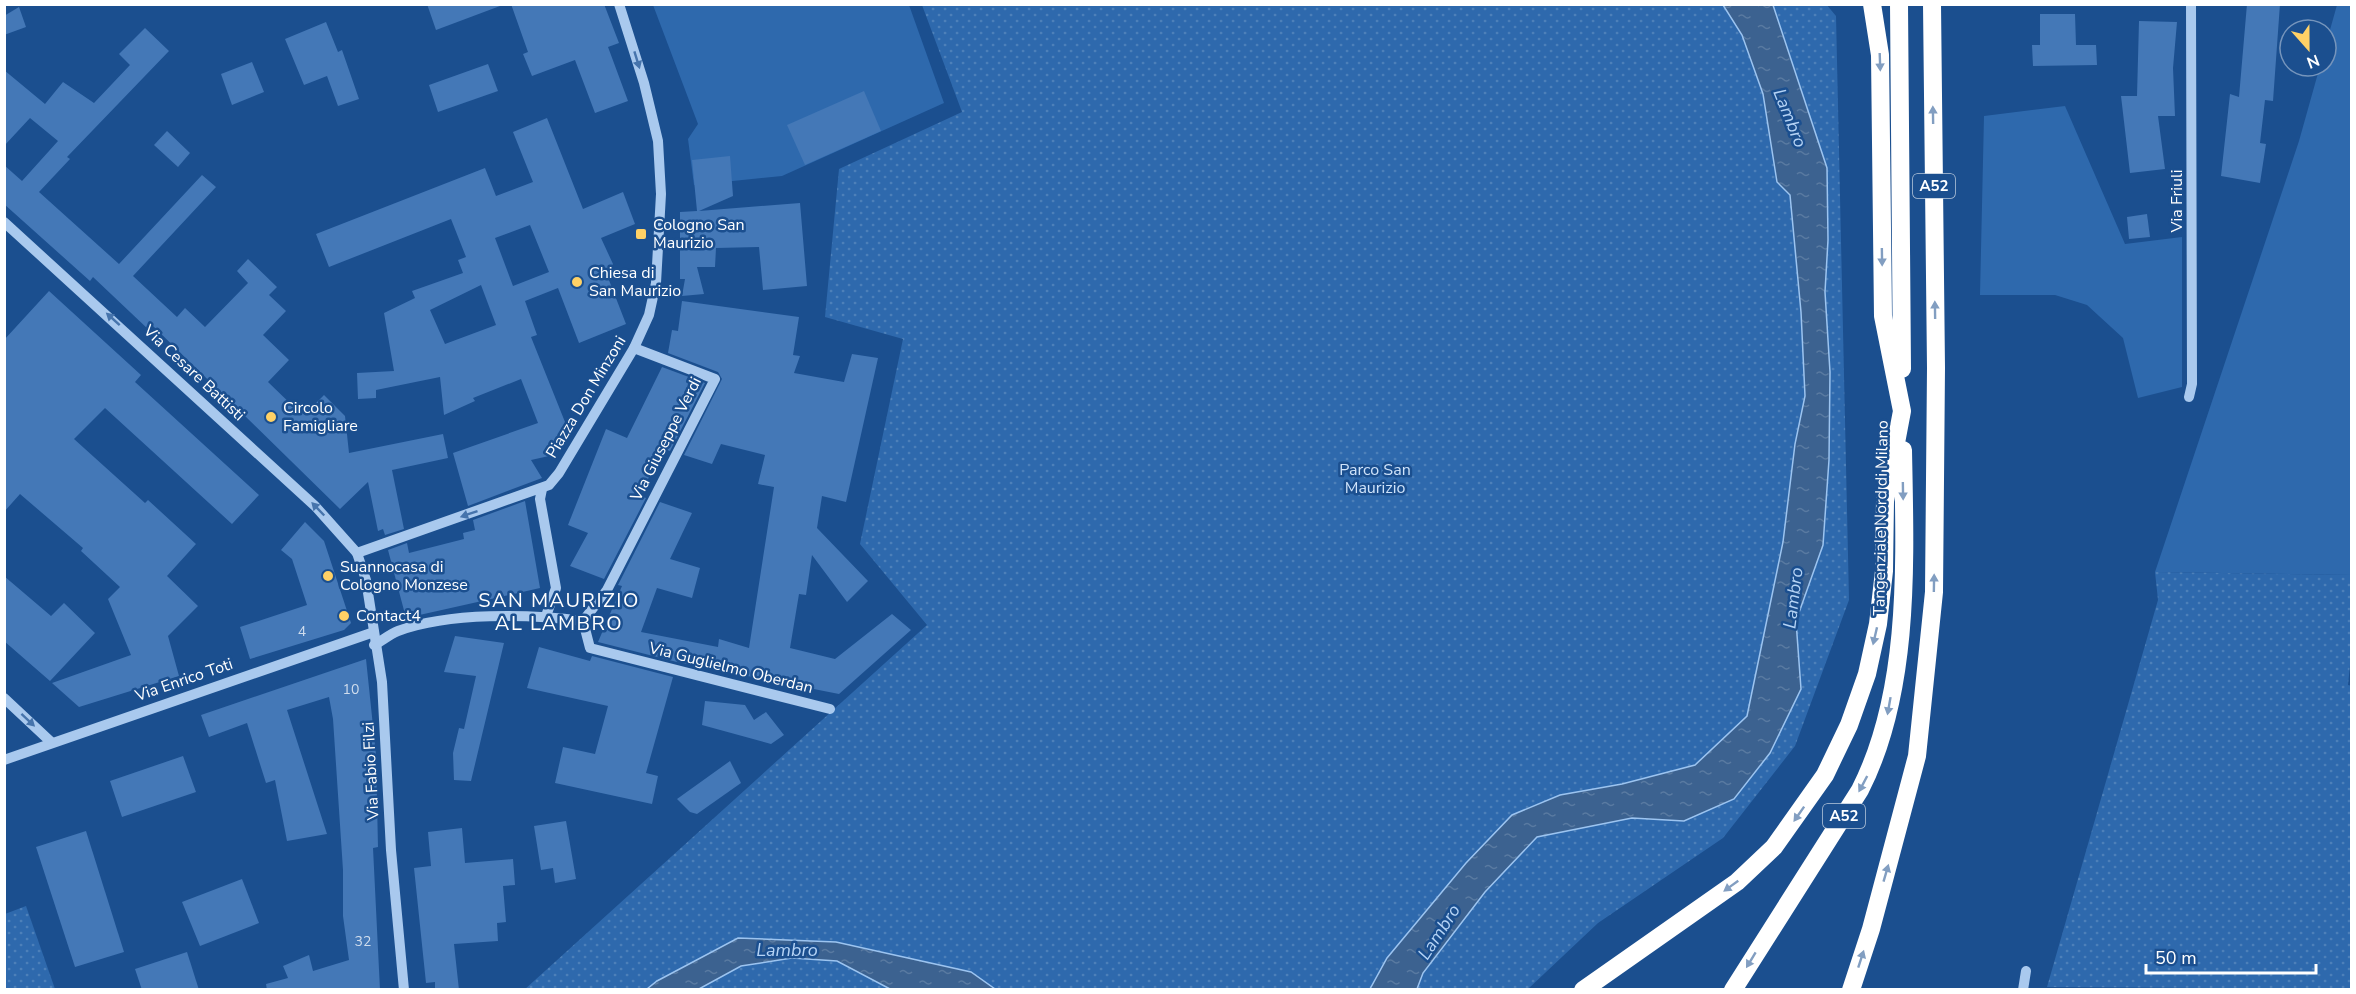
<svg xmlns="http://www.w3.org/2000/svg" width="2356" height="994" viewBox="0 0 2356 994" font-family="'Nunito Sans',sans-serif">
<style>
.grass{fill:#2e69ad}
.park{fill:url(#park-dots)}
.water{fill:url(#water-ripples);stroke:#9cc4f0;stroke-width:1.5}
.building{fill:#4478b7;fill-rule:evenodd}
.lines{fill:none;stroke-linecap:round;stroke-linejoin:round}
.minor{stroke:#a9c9ee;stroke-width:10}
.highway{stroke:#fff;stroke-width:18}
.oneway{fill:#4674ac}
.oneway2{fill:#829ec1}
.poi-dot{fill:#ffd166;stroke:#1b4f8f;stroke-width:2}
.labels{text-anchor:middle;dominant-baseline:central;stroke-width:5;stroke-linejoin:round;paint-order:stroke}
.number-label{font-size:14px;fill:#d0dded}
.shield{fill:#1b4f8f;stroke:#bbcadd;stroke-width:1.5}
.shield-label{font-size:15px;font-weight:bold;fill:#fff}
.street-label{font-size:16px;fill:#fff;stroke:#1b4f8f}
.poi-label{font-size:16px;fill:#fff;stroke:#1b4f8f;text-anchor:start}
.park-label{font-size:16px;fill:#cfe3fa;stroke:#1b4f8f}
.water-label{font-size:18px;font-style:italic;fill:#b5d3f5;stroke:#1b4f8f}
.quarter-label{font-size:20px;letter-spacing:1.5px;fill:#fff;stroke:#1b4f8f}
</style>
<defs>
<pattern id="park-dots" width="8" height="8" patternUnits="userSpaceOnUse" patternTransform="scale(1.5)"><rect width="8" height="8" fill="#2e69ad"/><path d="M2 2h.1M6 6h.1" fill="none" stroke="#4d80b9" stroke-width="1.8" stroke-linecap="round"/></pattern>
<pattern id="water-ripples" width="26" height="14" patternUnits="userSpaceOnUse" patternTransform="scale(1.5)"><rect width="26" height="14" fill="#3c6290"/><path d="M2 4q2-2 4 0t4 0M15 11q2-2 4 0t4 0" fill="none" stroke="#597aa1"/></pattern>
</defs>
<rect width="100%" height="100%" fill="#1b4f8f"/>
<g class="grass">
<polygon points="653,5 909,5 944,103 782,176 694,185 688,139 698,124"/>
<polygon points="2337,5 2351,5 2351,575 2155,572 2299,141 2320,66 2326,66 2326,44"/>
<polygon points="2065,106 2125,244 2182,237 2182,387 2138,398 2123,338 2087,305 2055,295 1980,295 1984,116"/>
</g>
<g class="park">
<polygon points="1826,4 1836,16 1849,600 1795,746 1723,838 1598,923 1528,989 524,990 927,625 860,544 903,339 825,317 839,169 962,112 922,5"/>
<polygon points="2155,572 2351,575 2352,645 2348,685 2352,686 2351,989 2047,987 2158,600"/>
<polygon points="26,906 55,989 5,989 5,914"/>
</g>
<g class="water">
<polygon points="1723,5 1773,5 1827,168 1828,240 1825,292 1830,372 1829,460 1823,545 1796,621 1801,689 1770,753 1734,799 1684,821 1632,818 1537,837 1485,892 1423,973 1417,989 1370,989 1387,958 1466,863 1512,815 1560,795 1622,784 1695,765 1747,716 1783,542 1795,444 1805,396 1801,312 1790,195 1777,182 1763,94 1742,35"/>
<polygon points="738,938 836,942 971,972 995,989 890,989 837,961 792,958 741,966 699,989 647,989 657,981"/>
</g>
<g class="building">
<polygon points="427,4 500,4 500,6 436,30"/>
<polygon points="511,4 604,4 619,43 608,47 628,101 595,113 575,60 532,76 523,54 528,52"/>
<polygon points="2247,4 2280,4 2273,101 2265,100 2260,143 2266,144 2260,183 2221,176 2230,94 2239,97"/>
<polygon points="19,7 26,27 4,35 4,16"/>
<polygon points="2040,14 2075,14 2076,45 2096,45 2097,65 2033,66 2032,45 2040,45"/>
<polygon points="2139,21 2177,22 2173,68 2175,116 2158,116 2165,169 2130,173 2121,96 2137,96"/>
<polygon points="326,22 338,52 342,50 359,99 338,106 327,76 304,85 285,39"/>
<polygon points="145,28 169,51 67,157 70,159 39,192 119,264 202,175 216,187 133,276 177,317 185,308 205,327 248,283 237,271 248,259 277,287 269,295 286,311 263,335 289,360 268,382 297,410 304,403 310,409 324,395 345,416 349,453 443,434 448,458 392,470 404,529 385,535 383,529 378,531 368,482 340,509 153,326 149,330 93,277 90,281 4,204 4,165 22,181 58,141 30,118 4,146 4,70 45,104 63,82 94,103 130,65 119,54"/>
<polygon points="252,62 264,92 232,105 221,74"/>
<polygon points="488,64 498,91 438,112 429,85"/>
<polygon points="864,91 881,131 805,165 787,125"/>
<path d="M547,118L583,209L623,192L635,224L601,238L613,264L607,275L626,324L579,343L558,288L525,301L537,335L531,337L567,427L549,456L531,460L542,478L468,506L453,453L538,423L521,379L473,398L475,401L444,415L440,377L376,390V398L358,399L357,373L394,371L384,313L415,298L412,291L463,273L458,260L466,257L451,219L329,267L316,234L485,168L496,196L533,182L513,132ZM530,225L549,272L513,286L495,238ZM481,285L496,325L445,344L430,310Z"/>
<polygon points="167,131 190,153 178,167 154,145"/>
<polygon points="730,156 733,196 699,211 800,203 807,286 763,290 759,247 716,248 715,267 697,267 704,294 682,296 685,279 680,279 680,212 697,211 692,160"/>
<polygon points="2147,214 2150,237 2129,239 2127,217"/>
<polygon points="49,291 141,375 135,382 259,495 232,524 105,408 74,439 145,503 148,500 196,544 167,576 198,606 168,636 179,676 79,707 52,683 131,655 108,599 120,587 81,551 83,548 20,494 4,512 4,340"/>
<polygon points="682,301 799,317 793,355 800,356 794,373 844,382 852,354 878,358 846,502 822,496 817,528 868,581 847,602 812,555 806,595 799,594 790,648 835,659 892,614 911,630 839,694 677,662 598,642 622,586 618,585 660,502 692,513 670,559 700,568 692,598 657,588 641,632 718,647 719,639 749,648 774,487 758,484 765,455 721,444 712,464 684,455 722,379 718,372 668,353 672,330 678,331"/>
<polygon points="662,367 705,383 670,451 661,448 641,496 646,498 604,579 570,566 588,533 568,525 606,429 627,438"/>
<polygon points="525,501 540,588 406,618 388,550 407,543 409,553 464,539 463,533 475,530 473,520"/>
<polygon points="305,522 324,541 351,623 344,630 250,659 240,627 307,605 292,559 281,550"/>
<polygon points="4,576 51,616 64,603 95,633 50,681 4,641"/>
<polygon points="455,636 504,643 471,781 454,780 453,753 459,728 464,729 476,676 444,672"/>
<polygon points="539,647 590,661 592,656 673,677 646,773 658,776 652,804 555,783 563,747 595,754 608,706 527,688"/>
<polygon points="366,659 376,755 378,847 373,848 380,990 267,990 266,984 288,978 283,966 309,955 313,971 349,960 343,916 343,870 333,719 329,697 287,710 327,834 287,841 275,780 266,783 247,723 209,737 201,715"/>
<polygon points="705,701 745,705 754,720 766,712 784,735 771,744 702,725"/>
<polygon points="183,756 196,792 122,817 110,781"/>
<polygon points="730,761 741,783 697,814 690,812 677,799"/>
<polygon points="566,821 576,879 555,883 553,868 541,870 534,826"/>
<polygon points="462,828 465,863 513,859 515,885 503,886 506,922 497,923 498,941 454,944 459,990 435,990 435,982 426,983 414,868 431,866 428,832"/>
<polygon points="86,831 124,952 75,967 36,847"/>
<polygon points="242,879 259,923 200,946 182,902"/>
<polygon points="187,952 199,990 142,990 135,969"/>
</g>
<g class="lines">
<g class="minor">
<polyline points="4,222 315,506 357,553 366,580 382,682 391,850 404,990"/>
<polyline points="2189,397 2192,384 2191,4"/>
<polyline points="542,489 540,499 556,588 546,616"/>
<polyline points="357,553 549,485 559,473 634,348 649,315 656,283 661,194 658,141 644,83 619,4"/>
<polyline points="583,621 607,590 715,379 634,348"/>
<path d="M374,645C382,641 390,634 398,631C449,612 530,614 583,621L590,648L830,709"/>
<polyline points="4,698 51,742"/>
<polyline points="4,760 374,632"/>
<polyline points="2023,990 2026,971"/>
</g>
<g class="highway">
<polyline points="1899,4 1902,369"/>
<polyline points="1583,990 1737,882 1774,847 1825,775 1849,725 1867,674 1878,624 1884,571 1885,501 1902,411 1883,316 1880,55 1872,4"/>
<path d="M1733,990L1860,790C1911,690 1905,560 1903,450"/>
<polyline points="1851,990 1871,929 1917,756 1934,592 1936,368 1932,4"/>
</g>
</g>
<defs><path id="oneway-solid" d="M-6-.8H1V-3.2L6.5 0L1 3.2V.8H-6Z" transform="scale(1.5)"/></defs>
<g class="oneway">
<use href="#oneway-solid" transform="translate(637 60) rotate(73)"/>
<use href="#oneway-solid" transform="translate(113 319) rotate(-138)"/>
<use href="#oneway-solid" transform="translate(318 509) rotate(-134)"/>
<use href="#oneway-solid" transform="translate(469 514) rotate(161)"/>
<use href="#oneway-solid" transform="translate(28 720) rotate(43)"/>
</g>
<g class="oneway2">
<use href="#oneway-solid" transform="translate(1880 62) rotate(88)"/>
<use href="#oneway-solid" transform="translate(1933 115) rotate(-91)"/>
<use href="#oneway-solid" transform="translate(1882 257) rotate(89)"/>
<use href="#oneway-solid" transform="translate(1935 310) rotate(-91)"/>
<use href="#oneway-solid" transform="translate(1903 491) rotate(89)"/>
<use href="#oneway-solid" transform="translate(1934 583) rotate(-89)"/>
<use href="#oneway-solid" transform="translate(1875 636) rotate(103)"/>
<use href="#oneway-solid" transform="translate(1889 706) rotate(100)"/>
<use href="#oneway-solid" transform="translate(1863 784) rotate(118)"/>
<use href="#oneway-solid" transform="translate(1799 814) rotate(125)"/>
<use href="#oneway-solid" transform="translate(1886 873) rotate(-74)"/>
<use href="#oneway-solid" transform="translate(1731 886) rotate(144)"/>
<use href="#oneway-solid" transform="translate(1861 959) rotate(-72)"/>
<use href="#oneway-solid" transform="translate(1751 960) rotate(121)"/>
</g>
<g class="poi-dot">
<rect x="635" y="228" width="12" height="12" rx="3"/>
<circle cx="577" cy="282" r="6"/>
<circle cx="271" cy="417" r="6"/>
<circle cx="328" cy="576" r="6"/>
<circle cx="344" cy="616" r="6"/>
</g>
<g class="labels">
<g class="number-label">
<text x="302" y="631">4</text>
<text x="351" y="689">10</text>
<text x="363" y="941">32</text>
</g>
<g class="shield">
<rect x="1913" y="174" width="42" height="24" rx="4.5"/>
<rect x="1823" y="804" width="42" height="24" rx="4.5"/>
</g>
<g class="shield-label">
<text x="1934" y="186">A52</text>
<text x="1844" y="816">A52</text>
</g>
<g class="street-label">
<text transform="translate(2177 201) rotate(-90)">Via Friuli</text>
<text transform="translate(194 373) rotate(43)">Via Cesare Battisti</text>
<text transform="translate(586 397) rotate(-59)">Piazza Don Minzoni</text>
<text transform="translate(666 439) rotate(-63)">Via Giuseppe Verdi</text>
<text transform="translate(1881 518) rotate(-89)">Tangenziale Nord di Milano</text>
<text transform="translate(731 668) rotate(14)">Via Guglielmo Oberdan</text>
<text transform="translate(184 680) rotate(-19)">Via Enrico Toti</text>
<text transform="translate(371 771) rotate(-93)">Via Fabio Filzi</text>
</g>
<g class="poi-label">
<text x="653" y="225">Cologno San<tspan x="653" dy="18">Maurizio</tspan></text>
<text x="589" y="273">Chiesa di<tspan x="589" dy="18">San Maurizio</tspan></text>
<text x="283" y="408">Circolo<tspan x="283" dy="18">Famigliare</tspan></text>
<text x="340" y="567">Suannocasa di<tspan x="340" dy="18">Cologno Monzese</tspan></text>
<text x="356" y="616">Contact4</text>
</g>
<g class="park-label">
<text x="1375" y="470">Parco San<tspan x="1375" dy="18">Maurizio</tspan></text>
</g>
<g class="water-label">
<text transform="translate(1790 118) rotate(68)">Lambro</text>
<text transform="translate(1793 598) rotate(-83)">Lambro</text>
<text transform="translate(1439 932) rotate(-57)">Lambro</text>
<text x="787" y="950">Lambro</text>
</g>
<g class="quarter-label">
<text x="559" y="600">SAN MAURIZIO<tspan x="559" dy="23">AL LAMBRO</tspan></text>
</g>
</g>
<rect width="2356" height="994" fill="none" stroke="#ffffff" stroke-width="12"/>
<g transform="translate(2308 48) rotate(159)"><circle r="28" fill="#1b4f8f" stroke="#7695bc" stroke-width="1.5"/>
<path d="M0-4.5L10 22L0 15L-10 22Z" fill="#ffd166"/>
<text y="-9" font-size="16" font-weight="bold" text-anchor="middle" fill="#ffffff">N</text>
</g>
<path d="M2146 964v9h170v-9" fill="none" stroke="#ffffff" stroke-width="3"/>
<text x="2155" y="964" font-size="18" fill="#ffffff" stroke="#1b4f8f" stroke-width="4.5" paint-order="stroke">50 m</text>
</svg>
